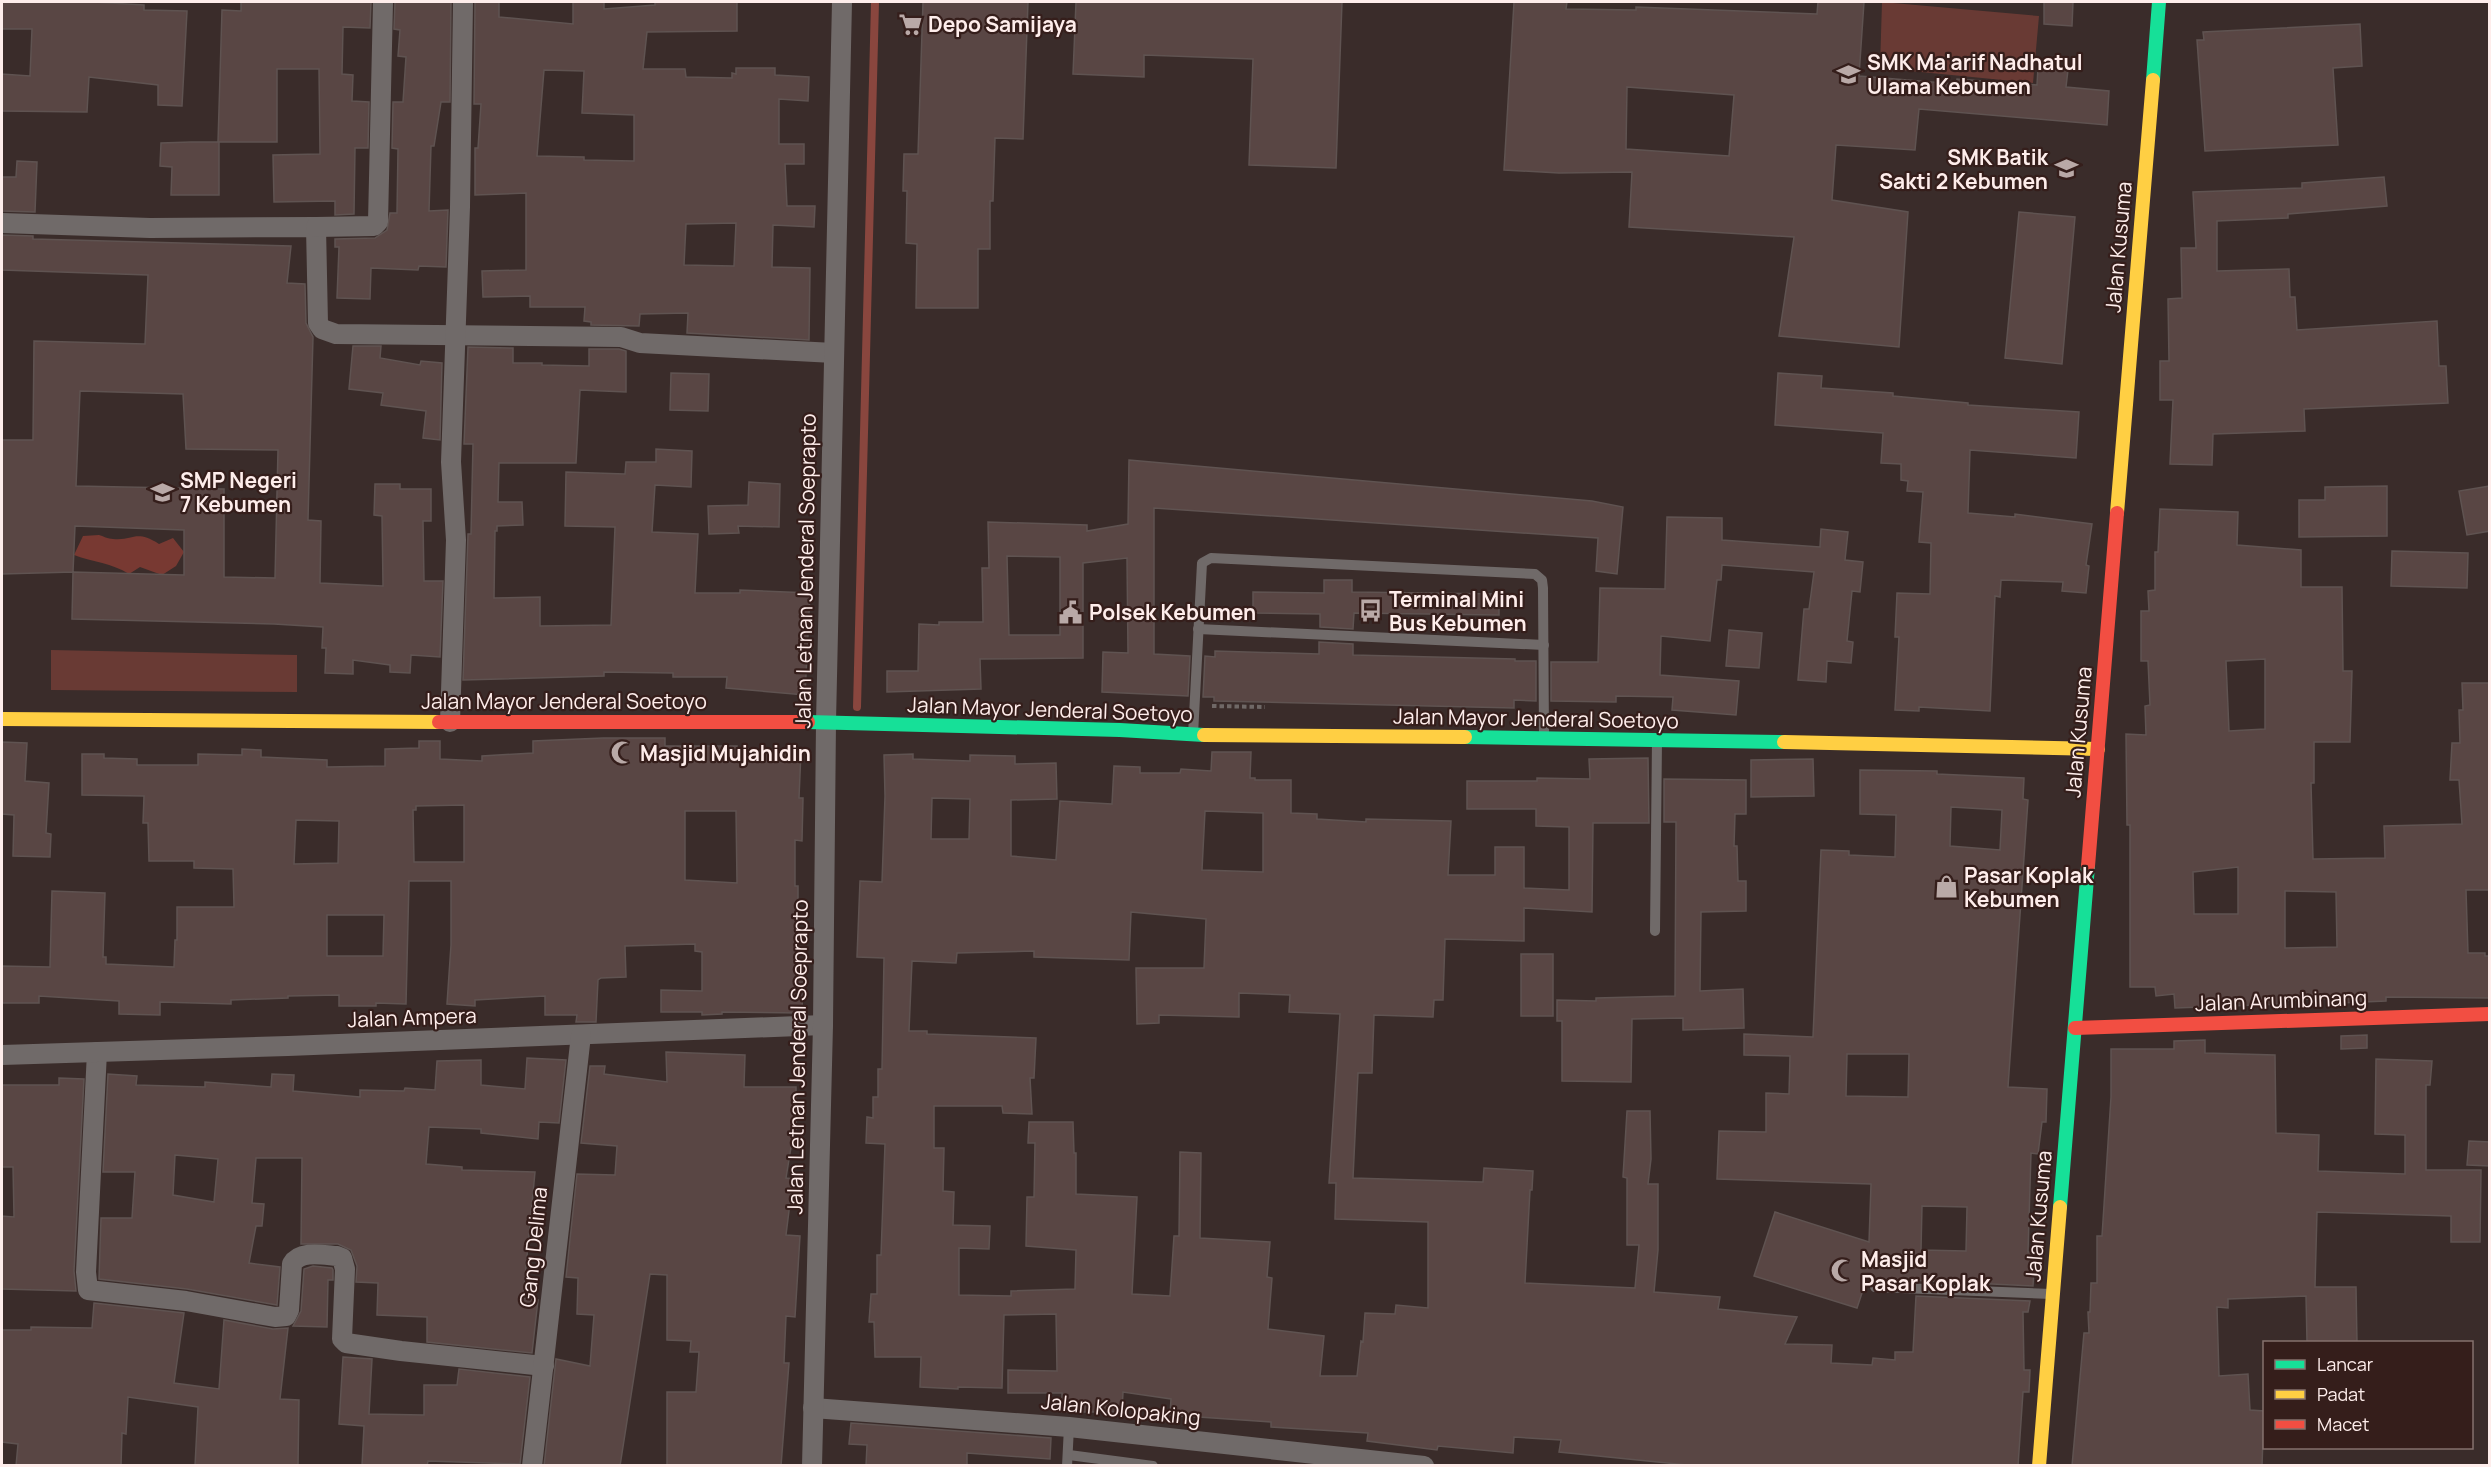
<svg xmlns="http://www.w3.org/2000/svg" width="2491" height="1467" viewBox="0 0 2491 1467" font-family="Manrope,sans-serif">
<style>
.green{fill:#693a34}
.forest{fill:#783932}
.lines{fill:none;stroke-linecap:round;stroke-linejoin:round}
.stream{stroke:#89463e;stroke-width:8}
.building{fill:#594644;stroke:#5f5351;stroke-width:1.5;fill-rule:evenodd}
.path{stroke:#6f6866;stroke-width:4;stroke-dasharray:4.5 3;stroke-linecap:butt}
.lane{stroke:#706a69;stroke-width:10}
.street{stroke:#706a69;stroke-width:20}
.fast{stroke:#16e098;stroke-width:14}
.slow{stroke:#ffcf43;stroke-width:14}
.jam{stroke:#f24e42;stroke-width:14}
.labels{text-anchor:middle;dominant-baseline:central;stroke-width:4.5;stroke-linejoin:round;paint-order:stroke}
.poi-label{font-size:21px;font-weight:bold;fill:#feedeb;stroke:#351e1b;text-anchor:start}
.street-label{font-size:21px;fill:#feedeb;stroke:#351e1b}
</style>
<rect width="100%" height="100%" fill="#3a2c2a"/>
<g class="green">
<polygon points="1882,2 2039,16 2033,83 1880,68"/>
<polygon points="51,650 297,655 297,692 51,690"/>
</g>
<path class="forest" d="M99,535C103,536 108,539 113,539C134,541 135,529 159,544L173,538L184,552L176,566L162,575L140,567L129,574C112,563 93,562 74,555L83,536Z"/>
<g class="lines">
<polyline class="stream" points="857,707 875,2"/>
</g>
<g class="building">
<polygon points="2,2 93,2 144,5 144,10 187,11 182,106 158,105 158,85 89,77 87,112 2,111 2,74 30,76 32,29 2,29"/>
<polygon points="241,2 371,2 370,28 343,27 342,74 353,75 352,101 369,102 368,148 355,148 354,214 335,215 335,201 274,202 273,155 320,154 319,69 277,69 277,142 218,142 222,10 241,11"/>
<polygon points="395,2 451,2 450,102 441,102 434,146 431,146 429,211 448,210 446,267 419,266 418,270 371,268 370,299 337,298 339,247 335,247 335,239 375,238 387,230 390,213 397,213 398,149 392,148 393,102 403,102 406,57 398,56 400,30 394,29"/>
<path d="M475,2H499V17L573,24V2H604V9L655,5V2H737V31L647,32L643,69H685L686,77L732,78V73L736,74V68H775V75L809,77L808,101L779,99V144H804V164H785L787,206H815L814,227L773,225L772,267L810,268L809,340L687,333L688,313L640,314L639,326L591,325V322L584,321L585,307H530V296L483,297L482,271L526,270V193L475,195V148H478L481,104H474ZM544,70L584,71L582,113L634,115V161L584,160V157L537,156ZM736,223L734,266L684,265L686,224Z"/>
<polygon points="923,2 1028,2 1023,139 995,138 993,201 990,201 990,249 978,249 978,308 916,308 917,244 906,243 907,191 903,191 904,154 918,154"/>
<polygon points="1076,2 1342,2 1336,168 1249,165 1253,59 1144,55 1144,77 1073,74"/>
<path d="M1514,2H1567L1566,9L1636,10V7L1817,14L1818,2H1864L1859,76L1956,84L1957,79L2037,85L2038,67L2068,70L2066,87L2109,91L2107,125L1919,109L1915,150L1836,145L1832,200L1908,212L1899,347L1779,336L1794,237L1629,227L1632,172L1559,173L1504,170ZM1627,87L1734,95L1729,156L1626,149Z"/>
<polygon points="2044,2 2073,2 2072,26 2044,24"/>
<polygon points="2360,24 2362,66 2333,68 2338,145 2205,151 2197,40 2204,40 2203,32"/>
<polygon points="191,142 219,142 219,195 171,195 172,167 160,166 161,143"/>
<polygon points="17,161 37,162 35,212 2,211 2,177 16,177"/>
<polygon points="2384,177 2387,206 2288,214 2288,218 2217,221 2217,271 2289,269 2290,297 2295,297 2297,330 2437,321 2439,366 2446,366 2448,403 2304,409 2305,431 2213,434 2212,465 2170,464 2173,400 2160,400 2160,361 2169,361 2168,299 2182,298 2181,248 2196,248 2193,192 2302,188 2302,183"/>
<polygon points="2019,212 2075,217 2062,364 2005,358"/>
<path d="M2,235L33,236V239L291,246L287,283L305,284L306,323L313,337L308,520L321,521L320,583L383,586L382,516L374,515L375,484H400V489H431V521H423L424,581H443L440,657L411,655L410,673L390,672V665L353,660V674L325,673L326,648H322L323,627L274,624L72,619L73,572L184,575V530L75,526L73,572L2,574V440H33L34,341L145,344L148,275L2,270ZM80,391L183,394L186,449L278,450L275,578L224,577V489L76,486Z"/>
<polygon points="353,346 381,346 380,358 420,365 421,361 442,363 440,440 423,438 426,411 381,405 383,393 349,389"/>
<polygon points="468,347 513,348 513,363 542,363 542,365 589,366 589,349 619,349 626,351 626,392 580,390 576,463 499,463 498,502 522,502 523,525 497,526 497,531 495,531 494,598 540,597 540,626 611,625 615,527 565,526 566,472 625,474 626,462 656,462 656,449 692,451 691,487 655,485 652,532 698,534 695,593 740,593 740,590 810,593 805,695 726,688 727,677 673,677 673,673 604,672 604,676 463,680 468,534 471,534 473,444 464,444"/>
<polygon points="671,373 709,374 708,411 670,410"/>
<polygon points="1778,373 1822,376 1821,388 1893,393 1893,396 1968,403 1968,405 2079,412 2076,458 1970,450 1968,513 2015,517 2015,514 2092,524 2086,565 2089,566 2086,593 2062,591 2063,582 2001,580 2000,597 1995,596 1990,711 1919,707 1919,711 1895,710 1899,637 1895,637 1897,593 1930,594 1931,543 1919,542 1923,492 1907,491 1908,481 1901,480 1901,464 1881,463 1883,433 1775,425"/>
<path d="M1129,460L1592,501L1623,507L1617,574L1596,571L1598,538L1154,508V654L1190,656L1188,696L1102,692L1103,652L1128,653L1127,558L1083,563V658L980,659L981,689L887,692V671H918L919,624L939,625V622H983L982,568H989L988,522L1087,525V531L1128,524ZM1007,556L1060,557V635H1009Z"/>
<polygon points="749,482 780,484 779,527 738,526 739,533 709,534 708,506 748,505"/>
<polygon points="2387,486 2387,536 2299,537 2299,500 2325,500 2325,487"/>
<polygon points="2490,486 2490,531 2467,535 2459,491"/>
<path d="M2160,509L2238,512L2237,545L2301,550V587H2342L2343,671H2352L2350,742H2314V783H2311L2313,859L2385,858L2384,826L2462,824L2459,780H2450L2452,743H2460L2459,710H2463L2462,683H2490V890H2466L2468,953H2485V956H2490V998L2386,997V1001L2340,1003V998L2284,1000V1004L2175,1008L2174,994L2156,996L2155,987H2130V825H2127L2126,734L2146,735L2145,706L2150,705L2148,661H2141V611H2149L2148,591L2155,590V552H2158ZM2265,659V729L2229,731L2226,661ZM2238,867V914H2194L2193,872ZM2285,891L2336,892L2337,947L2285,948Z"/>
<polygon points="1667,517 1722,518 1722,540 1820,547 1821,529 1848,532 1845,560 1863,562 1860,592 1852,591 1847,641 1853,642 1851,663 1827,661 1826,682 1798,680 1804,609 1809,609 1814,572 1722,565 1721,580 1717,580 1710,641 1661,636 1660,675 1739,681 1736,715 1672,710 1673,697 1616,696 1616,702 1551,701 1551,662 1598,662 1600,588 1665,589"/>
<polygon points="2392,551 2468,553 2467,588 2391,586"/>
<polygon points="1324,580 1352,580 1352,592 1499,594 1499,615 1354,613 1353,629 1320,627 1320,614 1253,613 1253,592 1324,593"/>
<polygon points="1729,630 1762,633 1759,668 1726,666"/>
<polygon points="1319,642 1353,644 1353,655 1515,659 1515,661 1536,661 1536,701 1514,700 1514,708 1214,701 1214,697 1203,697 1205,656 1215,657 1215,651 1319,654"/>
<path d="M603,738H665V746H737V749L801,751L799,798H803L802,841L795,840V886H798V972H803L802,1013L722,1012V1014L702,1015V1012H661V990L702,991V952L695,951V944L625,946L626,977L601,978L598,980L596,1022H576L577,1015H545V996L475,1000V1006L447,1004L451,945V881H409L406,1004L376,1003V1006H339V995L288,996V998L231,1000V1004L160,1002V1015L119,1014V1001L39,996V1003H2V966L50,967L52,891L105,893L103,957H106V964L174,967L175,940H177V907H234L233,869L194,868V861H149L148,823H143L144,796L82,795V754H104V758L137,759V765H198V754L242,755V749L261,750V757L327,760V767L385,766V749L419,748V741H440V759L482,761V756L533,753V741ZM464,805V862H414L413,810H416V806ZM685,811H736L737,883L685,880ZM296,820L339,821L338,863L294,864ZM327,915H384L383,956H327Z"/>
<polygon points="2,742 27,743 25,781 49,783 46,833 51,834 50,857 13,856 14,815 2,814"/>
<path d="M1212,752H1251L1250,778H1255V780H1291V813L1317,814V819L1366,822V819L1451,821L1448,875H1495V847H1524V888L1569,890V827L1536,826V809H1467V781H1537V778L1590,779L1589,759L1648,758L1649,823H1593L1592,912L1524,908V941L1445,939L1443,1000H1434L1433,1017L1374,1015L1372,1073H1358L1353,1178L1483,1182L1484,1168L1533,1171L1532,1190H1530L1525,1283L1635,1288L1639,1245H1627V1178L1623,1177L1627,1111H1650L1651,1159L1648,1184H1658V1250L1654,1292L1720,1297L1718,1309L1797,1317L1785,1344L1832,1345L1831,1363L1872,1365L1873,1358L1895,1360V1352H1913L1916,1296L2030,1301L2028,1312H2023L2024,1370H2030L2029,1392H2023L2018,1466H1697L1559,1452L1561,1440L1514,1437L1513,1453L1438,1446L1437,1450L1367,1441L1368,1433L1271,1427V1422L1170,1415L1171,1399L1123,1392L1122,1412H1062V1393H1008V1370L1057,1371L1056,1314L1004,1315L1002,1388L958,1387V1389L920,1387L921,1357H875L874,1322H869L871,1294H877V1255H881L885,1144L866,1143L867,1117L873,1118V1097H878V1069H882L884,958L857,957L860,881L882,882L885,796L884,755L913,754V759L970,761V755L1015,756V764L1056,763L1057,799L1011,800V856L1056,860L1060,801L1112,804L1114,766L1140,767V773H1180L1181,769L1211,771ZM932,798L970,799L969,839H931ZM1205,811L1263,813V872L1202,870ZM1131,912L1206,919L1204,968H1136L1137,1024L1159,1023V1015L1239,1017V993L1290,995L1289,1012L1340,1014L1329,1183H1336L1335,1219L1428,1222V1308L1396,1305L1395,1314L1365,1313L1363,1342L1361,1341L1357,1376H1320L1324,1336L1268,1329L1272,1278L1267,1277L1270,1242L1200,1238L1201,1153L1180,1152L1179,1236H1174L1170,1296L1132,1294L1137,1197L1076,1194V1153H1074L1073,1122H1029L1028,1143H1035L1034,1197H1027L1026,1246L1076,1250L1075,1289L1011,1291V1296L959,1295V1248L989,1249L990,1226L953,1225L954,1192L943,1191L944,1148H934V1106H1002L1003,1113L1032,1114L1030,1078H1034L1036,1038L927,1034V1031H909L912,961L956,963L957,953L1034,951V957L1129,960Z"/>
<polygon points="1813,759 1814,796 1751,797 1751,760"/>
<path d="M1860,770L1937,771V774L2024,778L2023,799L2028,800L2008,1087L2047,1089L2046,1122H2042L2038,1154L2031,1153L2028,1252H2035L2033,1286L1867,1278L1857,1308L1754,1276L1775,1212L1869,1242L1871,1184L1717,1179L1719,1131L1766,1132V1093L1789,1094L1790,1056L1744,1055V1034L1813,1037L1821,850L1849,851V855L1895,857L1896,815L1860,814ZM1951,807L2002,810L2000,850L1950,846ZM1847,1054H1909L1908,1097L1846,1096ZM1922,1206L1967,1207L1966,1251L1921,1250Z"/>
<polygon points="1664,779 1746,780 1746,814 1735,814 1734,846 1737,846 1738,881 1746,881 1746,911 1701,912 1700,991 1743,989 1744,1028 1683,1030 1683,1018 1632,1019 1631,1082 1562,1081 1562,1021 1557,1021 1557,1000 1596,1001 1596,998 1675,996 1676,822 1664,822"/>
<rect x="1521" y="954" width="32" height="62"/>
<polygon points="2367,1035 2367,1048 2341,1049 2341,1036"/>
<polygon points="2205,1040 2205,1053 2275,1055 2276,1133 2319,1135 2318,1171 2405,1174 2405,1135 2375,1134 2376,1059 2432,1061 2430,1085 2426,1085 2426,1170 2481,1170 2480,1242 2451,1242 2451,1216 2317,1212 2315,1287 2356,1287 2357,1342 2307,1342 2306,1296 2228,1299 2228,1308 2217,1307 2219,1376 2248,1374 2250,1410 2264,1411 2262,1466 2072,1466 2084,1333 2089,1333 2088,1312 2090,1312 2091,1283 2097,1283 2097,1236 2102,1236 2111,1097 2111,1049 2174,1049 2174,1041"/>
<polygon points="666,1052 745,1055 744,1087 796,1087 796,1129 794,1129 786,1178 793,1179 786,1235 800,1236 795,1317 786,1316 784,1363 789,1363 781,1466 667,1466 667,1392 696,1392 699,1352 690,1352 691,1341 667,1340 667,1275 650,1274 620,1466 544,1466 556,1359 590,1366 594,1315 577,1314 578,1278 566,1277 577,1174 615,1175 617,1146 581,1143 590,1066 605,1066 604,1074 667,1082"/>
<path d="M527,1058L566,1060L559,1123L539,1122L538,1139L481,1133V1129L429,1127L426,1164L462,1167V1170L535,1172L523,1298L538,1300L532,1353L427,1342V1317L377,1315L378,1283L356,1282L357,1266L351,1250L338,1244H301L302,1158H256L252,1203L264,1204L262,1226H256L249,1263L280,1267L277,1305L187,1289L99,1279L101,1218H132L135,1172H103L108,1074L137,1076L136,1085L205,1087V1082L271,1087L272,1074L294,1075L293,1091L360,1097V1090L404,1091L405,1088L435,1090L437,1061L481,1060V1085L525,1089ZM175,1155L218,1159L214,1202L173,1195Z"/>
<polygon points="59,1078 84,1079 74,1271 76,1291 2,1289 2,1216 14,1217 13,1167 2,1167 2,1085 59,1085"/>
<polygon points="2469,1141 2490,1142 2490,1166 2467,1165"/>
<polygon points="313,1266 332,1268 333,1270 333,1280 328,1280 327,1327 293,1326 301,1311 304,1269"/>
<polygon points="94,1303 184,1313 174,1383 219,1389 224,1320 273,1329 288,1328 280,1399 299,1400 298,1466 195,1466 198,1407 128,1397 126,1434 122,1433 121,1466 16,1466 18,1444 2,1442 2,1330 31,1330 31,1327 92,1328"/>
<polygon points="343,1357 372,1359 369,1414 424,1415 424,1385 457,1385 459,1369 530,1377 520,1464 428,1461 427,1466 362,1466 364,1426 339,1424"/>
<polygon points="851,1423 1051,1438 1050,1459 967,1453 967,1466 866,1466 867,1445 849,1444"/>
</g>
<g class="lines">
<polyline class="path" points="1212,706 1265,707"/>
<g class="lane">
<polyline points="1198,629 1544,645"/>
<polyline points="1193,735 1202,563 1211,558 1535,574 1542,580 1543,588 1544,737"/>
<polyline points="1655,931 1657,740"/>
<polyline points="1875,1287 2051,1294"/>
<polyline points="1069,1455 1153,1466"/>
<polyline points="1067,1466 1069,1427"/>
</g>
<g class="street">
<polyline points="2,223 150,228 316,227 318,323 322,329 336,334 621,337 640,343 834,353"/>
<polyline points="316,227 374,226 378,222 383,2"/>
<polyline points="450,722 456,540 451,462 460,207 463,2"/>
<path d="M97,1052L86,1272L88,1290L186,1301L275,1317L286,1316L289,1310L292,1264C300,1250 323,1255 337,1256L342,1258L345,1269L342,1339L346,1343L401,1351L544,1366"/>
<polyline points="2,1055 288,1046 823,1025"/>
<polyline points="813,1408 1069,1427 1424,1466"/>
<polyline points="532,1466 581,1035"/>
<polyline points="812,1466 823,1025 826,722 842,2"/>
</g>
<g class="fast">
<polyline points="2153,80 2159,2"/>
<polyline points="808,722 1120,730 1204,735"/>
<polyline points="1465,737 1784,742"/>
<polyline points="2060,1207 2088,866"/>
</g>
<g class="slow">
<polyline points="2117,513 2153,80"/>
<polyline points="2,719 439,722"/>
<polyline points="1204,735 1465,737"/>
<polyline points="1784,742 2098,749"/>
<polyline points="2039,1466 2060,1207"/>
</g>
<g class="jam">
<polyline points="439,722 808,722"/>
<polyline points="2088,866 2117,513"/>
<polyline points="2075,1028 2490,1014"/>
</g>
</g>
<defs>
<symbol id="supermarket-bare" viewBox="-9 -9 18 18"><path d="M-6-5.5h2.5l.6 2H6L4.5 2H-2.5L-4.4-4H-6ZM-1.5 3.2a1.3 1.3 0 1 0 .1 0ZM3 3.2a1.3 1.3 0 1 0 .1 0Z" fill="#b9a9a7" stroke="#351e1b" stroke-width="2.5" paint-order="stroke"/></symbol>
<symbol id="school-bare" viewBox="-9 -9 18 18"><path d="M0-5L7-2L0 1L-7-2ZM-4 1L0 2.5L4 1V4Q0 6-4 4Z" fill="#b9a9a7" stroke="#351e1b" stroke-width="2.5" paint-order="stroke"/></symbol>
<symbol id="bus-bare" viewBox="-9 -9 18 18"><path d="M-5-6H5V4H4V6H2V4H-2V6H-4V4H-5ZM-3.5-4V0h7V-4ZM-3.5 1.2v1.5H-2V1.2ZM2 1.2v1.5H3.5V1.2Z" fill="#b9a9a7" stroke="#351e1b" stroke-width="2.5" paint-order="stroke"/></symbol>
<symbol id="civic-bare" viewBox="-9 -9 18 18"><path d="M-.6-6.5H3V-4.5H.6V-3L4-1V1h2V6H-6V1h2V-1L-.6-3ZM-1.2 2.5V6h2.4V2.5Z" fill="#b9a9a7" stroke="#351e1b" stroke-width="2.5" paint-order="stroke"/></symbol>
<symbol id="mosque-bare" viewBox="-9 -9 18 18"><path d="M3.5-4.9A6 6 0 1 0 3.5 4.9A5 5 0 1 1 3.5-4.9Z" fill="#b9a9a7" stroke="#351e1b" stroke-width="2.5" paint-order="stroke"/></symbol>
<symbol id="shop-bare" viewBox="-9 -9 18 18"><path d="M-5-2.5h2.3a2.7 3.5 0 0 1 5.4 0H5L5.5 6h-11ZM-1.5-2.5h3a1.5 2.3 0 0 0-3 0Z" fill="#b9a9a7" stroke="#351e1b" stroke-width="2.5" paint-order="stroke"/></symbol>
</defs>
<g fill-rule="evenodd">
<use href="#supermarket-bare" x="894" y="8" width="33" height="33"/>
<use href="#school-bare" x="1832" y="58" width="33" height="33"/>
<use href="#school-bare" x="2050" y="152" width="33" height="33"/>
<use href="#school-bare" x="146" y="476" width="33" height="33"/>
<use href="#bus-bare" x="1354" y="594" width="33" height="33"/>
<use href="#civic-bare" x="1054" y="596" width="33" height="33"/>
<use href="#mosque-bare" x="606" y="736" width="33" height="33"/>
<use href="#shop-bare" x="1930" y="870" width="33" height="33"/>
<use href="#mosque-bare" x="1826" y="1254" width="33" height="33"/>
</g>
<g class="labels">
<g class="poi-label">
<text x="928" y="24">Depo Samijaya</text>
<text x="1867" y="62">SMK Ma'arif Nadhatul<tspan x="1867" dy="24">Ulama Kebumen</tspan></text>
<text x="2048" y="157" text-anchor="end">SMK Batik<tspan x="2048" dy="24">Sakti 2 Kebumen</tspan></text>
<text x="180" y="480">SMP Negeri<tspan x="180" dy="24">7 Kebumen</tspan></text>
<text x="1389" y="599">Terminal Mini<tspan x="1389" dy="24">Bus Kebumen</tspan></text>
<text x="1089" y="612">Polsek Kebumen</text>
<text x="640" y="753">Masjid Mujahidin</text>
<text x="1964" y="875">Pasar Koplak<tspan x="1964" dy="24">Kebumen</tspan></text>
<text x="1861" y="1259">Masjid<tspan x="1861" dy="24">Pasar Koplak</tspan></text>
</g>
<g class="street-label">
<text transform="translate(2118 247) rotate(-85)">Jalan Kusuma</text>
<text transform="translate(805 571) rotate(-89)">Jalan Letnan Jenderal Soeprapto</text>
<text x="564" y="701">Jalan Mayor Jenderal Soetoyo</text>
<text transform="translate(1050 709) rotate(2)">Jalan Mayor Jenderal Soetoyo</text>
<text transform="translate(1536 718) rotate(1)">Jalan Mayor Jenderal Soetoyo</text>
<text transform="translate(2078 732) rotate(-85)">Jalan Kusuma</text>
<text transform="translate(2281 1000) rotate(-2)">Jalan Arumbinang</text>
<text transform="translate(412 1017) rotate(-2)">Jalan Ampera</text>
<text transform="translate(797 1057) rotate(-89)">Jalan Letnan Jenderal Soeprapto</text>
<text transform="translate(2038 1216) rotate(-85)">Jalan Kusuma</text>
<text transform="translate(533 1247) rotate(-84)">Gang Delima</text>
<text transform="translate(1121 1409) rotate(6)">Jalan Kolopaking</text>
</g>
</g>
<rect width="2491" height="1467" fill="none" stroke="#feedeb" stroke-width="6"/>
<rect x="2263" y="1341" width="210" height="108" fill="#351e1b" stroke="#85716e" stroke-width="1.5"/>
<rect x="2275" y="1360" width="30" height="9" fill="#16e098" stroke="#85716e" stroke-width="1.5"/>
<text x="2317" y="1371" font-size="18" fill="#feedeb">Lancar</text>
<rect x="2275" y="1390" width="30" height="9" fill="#ffcf43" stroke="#85716e" stroke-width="1.5"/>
<text x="2317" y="1401" font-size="18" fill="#feedeb">Padat</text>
<rect x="2275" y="1420" width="30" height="9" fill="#f24e42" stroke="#85716e" stroke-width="1.5"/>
<text x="2317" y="1431" font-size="18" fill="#feedeb">Macet</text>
</svg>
